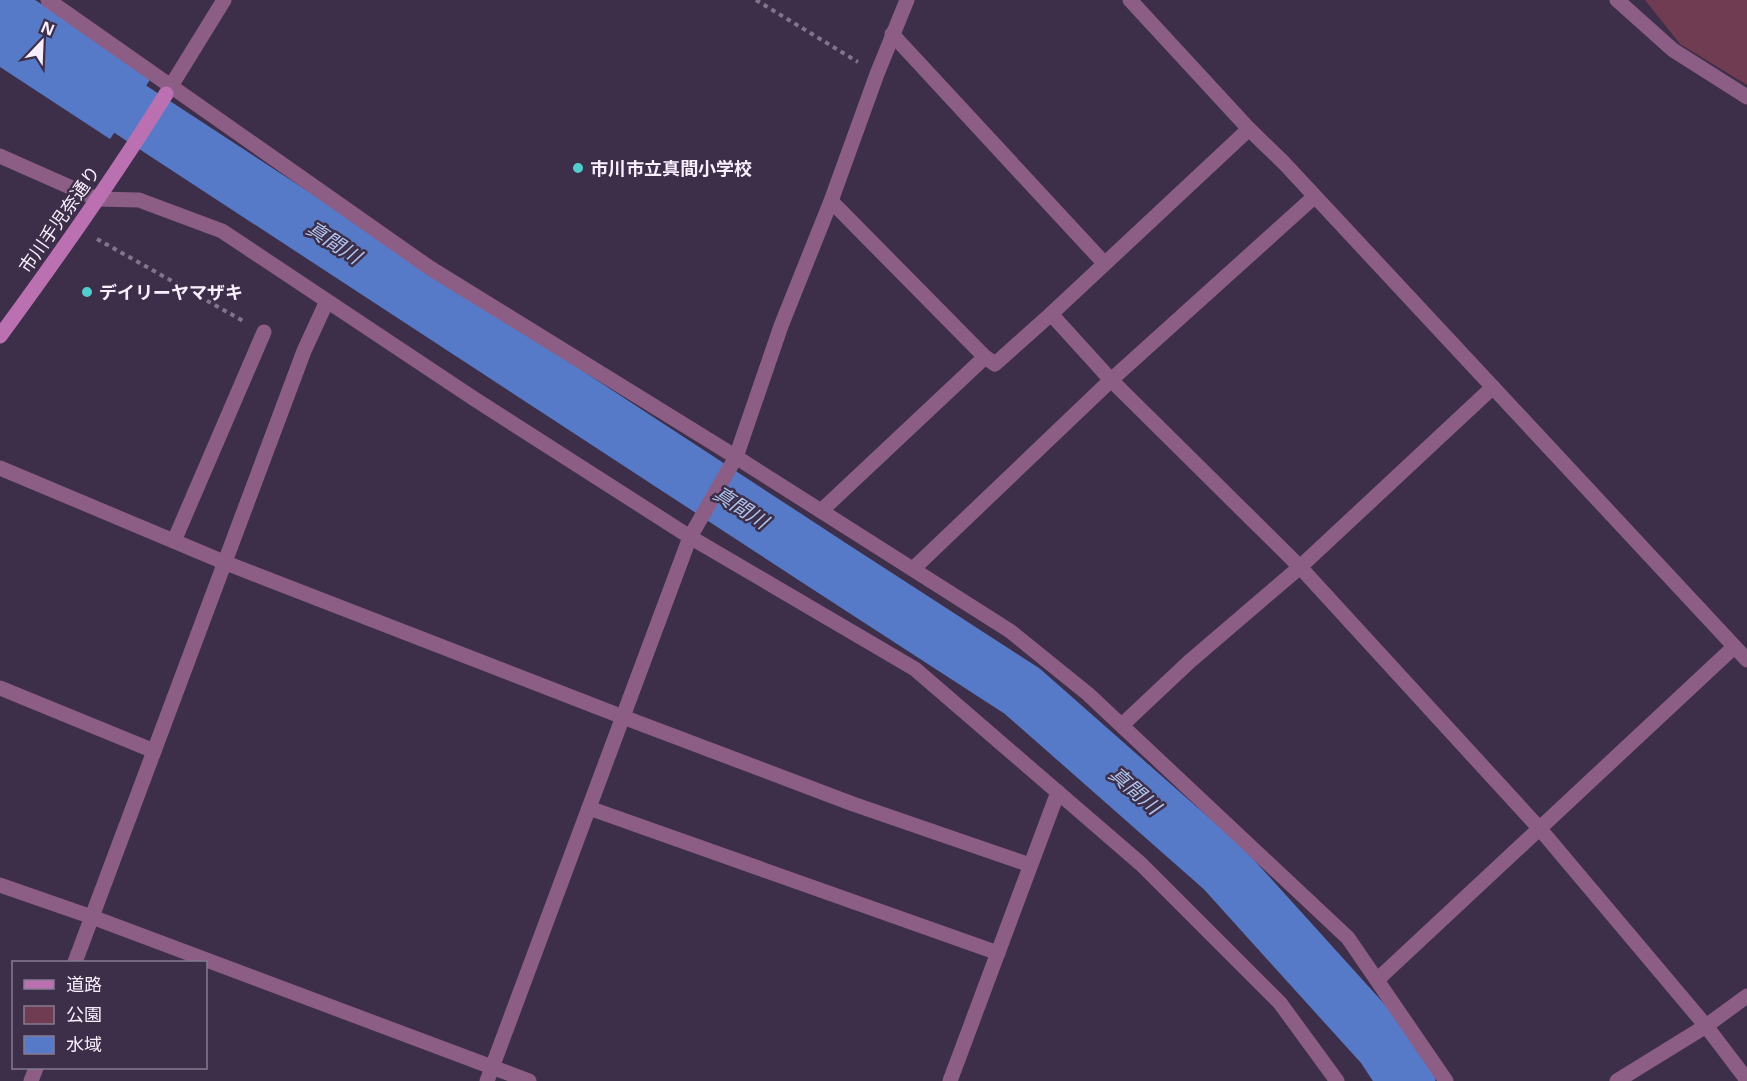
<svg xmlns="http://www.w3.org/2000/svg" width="1747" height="1081" viewBox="0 0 1747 1081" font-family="'Noto Sans','Noto Sans JP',sans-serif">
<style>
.green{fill:#703c51}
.water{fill:#567ac7}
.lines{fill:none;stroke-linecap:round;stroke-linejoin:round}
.river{stroke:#567ac7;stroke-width:57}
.path{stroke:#81758b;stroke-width:4;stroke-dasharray:4.5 4.5;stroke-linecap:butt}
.lane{stroke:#8c5d85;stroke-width:15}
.street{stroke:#8c5d85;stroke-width:15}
.secondary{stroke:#bb71b1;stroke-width:15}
.poi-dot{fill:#52cdce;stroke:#3d2e49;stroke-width:2}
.labels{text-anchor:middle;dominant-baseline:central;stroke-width:5;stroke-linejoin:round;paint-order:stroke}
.poi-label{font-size:18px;font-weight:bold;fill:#f7effd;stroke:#3d2e49;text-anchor:start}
.street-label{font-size:18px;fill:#f7effd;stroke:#3d2e49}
.water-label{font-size:20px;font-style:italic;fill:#afc4ed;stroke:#3d2e49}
</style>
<rect width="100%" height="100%" fill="#3d2e49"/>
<polygon class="green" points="1645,0 1747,0 1747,85 1680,44"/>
<polygon class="water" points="0,0 35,0 154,74 110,139 0,67"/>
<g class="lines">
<polyline class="river" points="0,24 829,566 1022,691 1223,868 1384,1046 1407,1081"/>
<g class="path">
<polyline points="756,0 858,62"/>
<polyline points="97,239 245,322"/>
</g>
<g class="lane">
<polyline points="892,34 1104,263"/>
<polyline points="1051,314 1249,129"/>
<polyline points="0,468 226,563 623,717 853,804 1030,865"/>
<polyline points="821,511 985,357"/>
<polyline points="174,541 264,332"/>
<polyline points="913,569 1111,380 1314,197"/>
<polyline points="0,688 154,751"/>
<polyline points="1122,725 1189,662 1300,567 1493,387"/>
<polyline points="589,808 998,953"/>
<polyline points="75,962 304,351 327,301"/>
<polyline points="1377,980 1734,647"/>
<polyline points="1706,1026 1747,1080"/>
<polyline points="31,1081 36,1068"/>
<polyline points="950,1081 1058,792"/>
</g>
<g class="street">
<polyline points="48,0 430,268 736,457 1010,631 1088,694 1348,938 1446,1081"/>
<polyline points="1130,0 1249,129 1284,163 1747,660"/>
<polyline points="1617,0 1673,50 1747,97"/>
<polyline points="166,94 224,0"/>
<polyline points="0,156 97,199 139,200 222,231 476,400 690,537 915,669 1141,864 1280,1003 1337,1081"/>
<polyline points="831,201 985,357 995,364 1051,314 1111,380 1300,567 1540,829 1706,1026"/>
<polyline points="0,885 92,917 529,1081"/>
<polyline points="487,1081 690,537 736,457 781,326 831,201 877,74 907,0"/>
<polyline points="1617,1081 1706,1026 1747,996"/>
</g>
<path class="secondary" d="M0,336C58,257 114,178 166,94"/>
</g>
<g class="poi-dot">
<circle cx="578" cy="168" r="6"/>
<circle cx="87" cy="292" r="6"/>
</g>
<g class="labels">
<g class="poi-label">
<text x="590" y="168">市川市立真間小学校</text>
<text x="99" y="292">デイリーヤマザキ</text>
</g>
<g class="street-label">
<text transform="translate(59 219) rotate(-55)">市川手児奈通り</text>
</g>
<g class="water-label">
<text transform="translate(334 242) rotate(33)">真間川</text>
<text transform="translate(741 507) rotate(33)">真間川</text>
<text transform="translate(1135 790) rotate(41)">真間川</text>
</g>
</g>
<rect x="12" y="961" width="195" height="108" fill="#3d2e49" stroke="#877b91" stroke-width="1.5"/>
<rect x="24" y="980" width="30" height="9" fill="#bb71b1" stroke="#877b91" stroke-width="1.5"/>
<text x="66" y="991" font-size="18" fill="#f7effd">道路</text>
<rect x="24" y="1006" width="30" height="18" fill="#703c51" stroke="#877b91" stroke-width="1.5"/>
<text x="66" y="1021" font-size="18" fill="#f7effd">公園</text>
<rect x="24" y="1036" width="30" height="18" fill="#567ac7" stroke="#877b91" stroke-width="1.5"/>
<text x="66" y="1051" font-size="18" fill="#f7effd">水域</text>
<g transform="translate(42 42) rotate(23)" stroke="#3d2e49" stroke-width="4.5" paint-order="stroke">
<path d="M0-4.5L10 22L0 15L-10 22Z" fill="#f7effd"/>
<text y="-9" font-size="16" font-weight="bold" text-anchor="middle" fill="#f7effd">N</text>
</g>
</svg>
